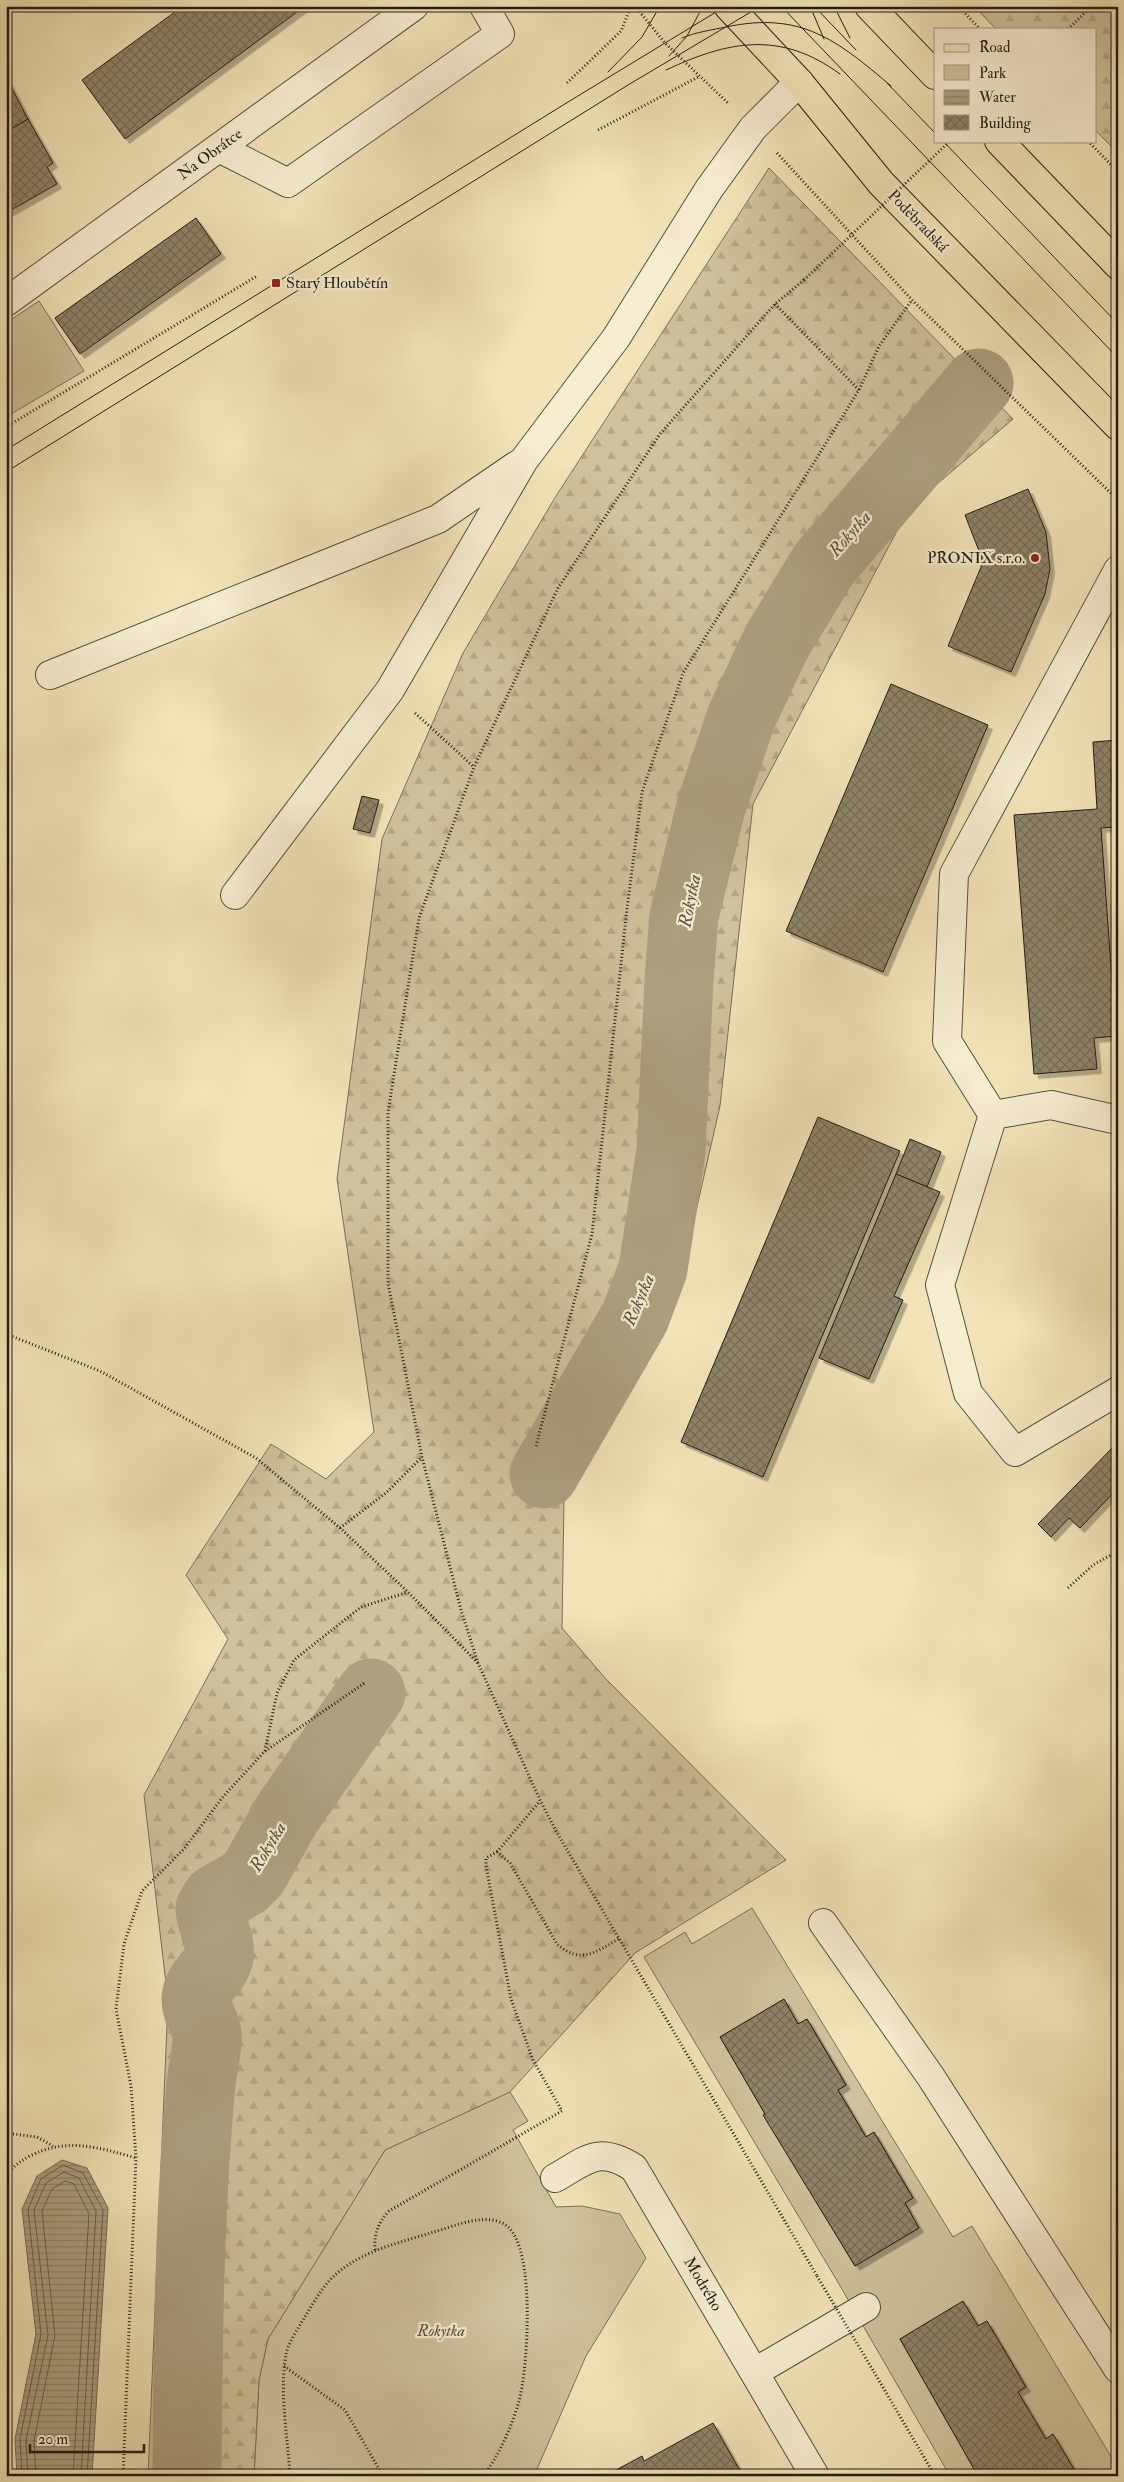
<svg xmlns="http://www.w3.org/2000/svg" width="1124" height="2482" viewBox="0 0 1124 2482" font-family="'IM FELL Double Pica',serif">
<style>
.green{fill:#cfc29c;stroke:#7a7058;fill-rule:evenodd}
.forest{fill:url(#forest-firs);stroke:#7a7058}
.water{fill:url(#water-rules);stroke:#766c55}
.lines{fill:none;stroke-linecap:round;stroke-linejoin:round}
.shore{stroke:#685e4a;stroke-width:1}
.river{stroke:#aca080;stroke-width:69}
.building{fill:url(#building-cross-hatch);stroke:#241d14;filter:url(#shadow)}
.minor-casing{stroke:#584f3d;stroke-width:30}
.major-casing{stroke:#241d14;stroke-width:30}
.path{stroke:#241d14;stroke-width:3;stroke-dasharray:1 2.5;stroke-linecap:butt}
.minor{stroke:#f7edd1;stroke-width:28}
.major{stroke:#f2e4b8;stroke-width:28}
.tram{stroke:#241d14;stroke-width:1}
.path-bridge{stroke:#241d14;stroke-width:3;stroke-dasharray:1 2.5;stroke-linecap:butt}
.poi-dot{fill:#8f2418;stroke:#f7edd1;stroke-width:2}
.labels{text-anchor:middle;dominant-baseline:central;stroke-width:4.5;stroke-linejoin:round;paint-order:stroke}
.street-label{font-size:16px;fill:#241d14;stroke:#f7edd1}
.poi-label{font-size:16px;fill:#241d14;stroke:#f7edd1;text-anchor:start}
.park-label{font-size:16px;font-style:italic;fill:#574f3d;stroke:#f7edd1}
.water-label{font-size:18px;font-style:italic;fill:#5a513f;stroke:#f7edd1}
</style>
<defs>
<pattern id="forest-firs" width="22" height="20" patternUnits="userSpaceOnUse" patternTransform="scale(1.25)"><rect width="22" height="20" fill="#cfc29c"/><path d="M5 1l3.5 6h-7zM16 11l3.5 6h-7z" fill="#b2a686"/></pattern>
<pattern id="water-rules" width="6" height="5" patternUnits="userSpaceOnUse" patternTransform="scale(1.25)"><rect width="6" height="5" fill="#aca080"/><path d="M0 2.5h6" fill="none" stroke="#8c8268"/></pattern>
<pattern id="building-cross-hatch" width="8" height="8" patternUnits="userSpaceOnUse" patternTransform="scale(1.25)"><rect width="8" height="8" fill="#8f8469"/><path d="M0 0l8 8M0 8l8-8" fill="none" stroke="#756b55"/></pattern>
<filter id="shadow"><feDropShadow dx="4.5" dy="4.5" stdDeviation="0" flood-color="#0004"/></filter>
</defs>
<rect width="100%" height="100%" fill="#f2e4b8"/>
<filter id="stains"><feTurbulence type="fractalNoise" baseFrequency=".004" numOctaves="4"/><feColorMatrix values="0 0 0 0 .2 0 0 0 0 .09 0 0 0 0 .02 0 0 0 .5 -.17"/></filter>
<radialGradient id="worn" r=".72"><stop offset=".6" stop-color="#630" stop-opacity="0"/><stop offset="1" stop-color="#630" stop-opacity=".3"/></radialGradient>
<g class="green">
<polygon points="39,301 84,371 6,417 6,323"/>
<path d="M752,1908L953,2237L972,2226L1118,2468V2476H1078L1053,2434L1046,2439L1018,2392L1026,2387L987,2321L978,2326L963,2302L900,2339L978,2476H950L839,2284L644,1957L685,1932L692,1944ZM784,1999L798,2024L807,2019L846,2085L838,2090L866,2137L874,2132L913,2198L905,2203L919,2228L855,2266L764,2115L765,2114L720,2037Z"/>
<polygon points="510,2092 528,2121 513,2130 556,2207 582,2206 620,2214 646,2258 586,2356 534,2476 254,2476 259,2380 268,2339 385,2150"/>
</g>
<g class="forest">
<polygon points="974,6 1118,6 1118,153 1095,130 1095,29 996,29"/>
<polygon points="769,168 1013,419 909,508 753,804 720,1106 677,1294 564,1498 562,1628 605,1678 786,1860 635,1953 510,2092 385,2150 268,2339 259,2380 254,2476 148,2476 168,2001 144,1795 228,1639 186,1575 271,1444 326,1479 374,1432 337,1179 382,839 463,653 556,496"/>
</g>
<polygon class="water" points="62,2160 87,2168 108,2208 92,2476 17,2476 15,2439 36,2334 22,2209 37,2176"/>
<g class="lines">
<g class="shore">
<polyline points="22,2476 20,2439 41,2334 28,2209 41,2179 63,2165 83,2173 103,2210 87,2476"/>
<polyline points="28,2476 26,2440 48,2335 34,2210 46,2183 64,2172 79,2178 96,2211 81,2476"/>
<polyline points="36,2476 34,2441 55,2335 42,2211 52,2189 65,2181 74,2184 89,2214 73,2476"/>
</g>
<g class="river">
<polyline points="544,1474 635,1317 653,1269 671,1151 679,980 684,916 711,807 741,718 776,643 824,564 979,383"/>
<path d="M187,2476C188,2345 189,2213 201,2083C203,2069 206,2055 207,2042C209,2024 196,2015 196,1999C197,1981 215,1973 219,1957C222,1942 211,1924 210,1909L216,1899L244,1883L254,1873L287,1814L371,1693"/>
</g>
</g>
<g class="building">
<polygon points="183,6 305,6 125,139 82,80"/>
<polygon points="6,81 8,81 28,119 6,132"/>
<polygon points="28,119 53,163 47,167 57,184 6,213 6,132"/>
<polygon points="196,218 221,254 80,354 55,318"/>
<polygon points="1028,489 1046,532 1050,569 1045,594 1011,672 948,646 981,567 981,556 965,515"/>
<polygon points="891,684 988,725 883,972 786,931"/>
<polygon points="1118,740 1118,763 1111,771 1115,827 1101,828 1116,1036 1094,1038 1097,1069 1034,1074 1014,815 1097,809 1093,742"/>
<polygon points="362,796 379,800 370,833 353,829"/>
<polygon points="818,1117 900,1151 763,1477 681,1442"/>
<polygon points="910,1139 941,1152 927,1187 896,1174"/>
<polygon points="896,1174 940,1192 894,1296 903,1300 869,1379 819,1358"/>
<polygon points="1118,1442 1118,1488 1080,1528 1069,1518 1051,1537 1038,1524"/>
<polygon points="784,1999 798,2024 807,2019 846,2085 838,2090 866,2137 874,2132 913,2198 905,2203 919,2228 855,2266 763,2115 765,2114 720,2037"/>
<polygon points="963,2301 978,2326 987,2321 1026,2387 1018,2392 1046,2439 1053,2434 1078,2476 978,2476 900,2339"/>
<polygon points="713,2423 743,2476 605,2476 642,2456 644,2461"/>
</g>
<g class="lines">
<defs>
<g id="minor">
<polyline points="219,148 288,183 500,34 484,6"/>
<polyline points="6,302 414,6"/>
<polyline points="1118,570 954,874 947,1041 993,1115 940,1285 968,1393 1015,1452 1118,1391"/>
<polyline points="50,675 438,519 517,465"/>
<polyline points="235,895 390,690 524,460 616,338 709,189 753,128 799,82"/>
<polyline points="993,1115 1051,1105 1118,1120"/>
<polyline points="823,1923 931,2077 1118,2369"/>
<path d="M555,2178C587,2160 598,2145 634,2168L815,2476"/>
<polyline points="755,2372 866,2307"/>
</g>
<g id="major">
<polyline points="728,6 799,82 881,183 1118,426"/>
<polyline points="869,6 935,75"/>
<polyline points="999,141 1118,265"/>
</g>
</defs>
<use href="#minor" class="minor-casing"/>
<use href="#major" class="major-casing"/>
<g class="path">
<polyline points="635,6 665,43 729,104"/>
<polyline points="958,6 980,29"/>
<polyline points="1068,29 1092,6"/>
<polyline points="567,83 621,31 631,6"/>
<polyline points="598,130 700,76"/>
<polyline points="1088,141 1118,172"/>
<polyline points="777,153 912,300 1118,500"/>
<polyline points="804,280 775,304 660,434 558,588 474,767 419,918 388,1112 388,1283 422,1457 461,1610 478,1663 540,1800 556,1831 817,2276"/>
<polyline points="775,304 859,390"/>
<polyline points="6,427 257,276"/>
<polyline points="415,713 474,767"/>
<polyline points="6,1334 100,1371 256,1458 340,1528 408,1592 478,1663"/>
<polyline points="536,1446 592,1234 626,917 642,792 683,673 859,390 879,346 912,300"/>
<polyline points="340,1528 387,1492 422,1457"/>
<polyline points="1068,1588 1093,1565 1118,1551"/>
<polyline points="265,1751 277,1693 294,1660 361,1607 408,1592"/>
<polyline points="497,1852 540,1801"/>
<polyline points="6,2133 37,2137 53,2146"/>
<path d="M6,2178C12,2167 18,2163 28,2157C65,2137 98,2147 136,2158"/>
<path d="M375,2250C374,2233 378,2223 389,2211L562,2111L533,2060L511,1999L486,1866V1858L497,1852L510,1863L557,1944C581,1965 596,1952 620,1938"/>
<polyline points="284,2366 345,2410 383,2476"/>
<polyline points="874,2372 935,2476"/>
<polyline points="123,2476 136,2158 131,2086 116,2009 124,1944 142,1891 184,1849 222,1798 264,1752 366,1682"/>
<path d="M290,2476C288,2439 279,2391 286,2355C288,2343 298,2329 304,2318C312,2306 319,2292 329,2281C356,2252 398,2243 434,2232C455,2226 487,2211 507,2226C536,2249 528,2368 519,2401C512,2426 499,2456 483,2476"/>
</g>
<use href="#minor" class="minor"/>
<use href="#major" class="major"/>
<g class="tram">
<polyline points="781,6 1118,358"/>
<polyline points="810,6 824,39"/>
<polyline points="814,6 856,50"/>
<polyline points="834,6 850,38"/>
<path d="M682,38C696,32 712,30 726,27C801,11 837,40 891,86"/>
<polyline points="669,56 687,36 703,6"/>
<path d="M666,70C728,41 780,30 840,74"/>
<polyline points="608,72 642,37 660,6"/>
<polyline points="887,83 935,133"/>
<polyline points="943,141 1118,324"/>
<polyline points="6,450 568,102 726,6"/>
<polyline points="6,472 628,85 761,6"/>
</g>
<g class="path-bridge">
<polyline points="804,280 950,141"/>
<polyline points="817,2276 874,2372"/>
</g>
</g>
<g class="poi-dot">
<rect x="271" y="278" width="10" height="10" rx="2.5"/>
<circle cx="1035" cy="558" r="5"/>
</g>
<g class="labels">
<g class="street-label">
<text transform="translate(210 154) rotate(-36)">Na Obrátce</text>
<text transform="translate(918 221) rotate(46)">Poděbradská</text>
<text transform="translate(703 2284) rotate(59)">Modrého</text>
</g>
<g class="poi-label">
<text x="286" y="283">Starý Hloubětín</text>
<text x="1025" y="558" text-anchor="end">PRONIX s.r.o.</text>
</g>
<g class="park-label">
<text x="441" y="2331">Rokytka</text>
</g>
<g class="water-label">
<text transform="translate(850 534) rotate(-49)">Rokytka</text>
<text transform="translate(690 901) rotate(-79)">Rokytka</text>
<text transform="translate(639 1300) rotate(-67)">Rokytka</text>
<text transform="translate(268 1847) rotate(-59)">Rokytka</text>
</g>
</g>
<rect width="1124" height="2482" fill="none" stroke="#f2e4b8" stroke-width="25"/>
<rect x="8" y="8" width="1109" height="2467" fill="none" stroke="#241d14" stroke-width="2.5"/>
<rect x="12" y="12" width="1099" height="2457" fill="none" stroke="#241d14"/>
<rect x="934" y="28" width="162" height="115" fill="#f7edd1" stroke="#a39a85"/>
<rect x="944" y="44" width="25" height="8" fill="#f2e4b8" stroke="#a39a85"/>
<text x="979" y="52" font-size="15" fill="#241d14">Road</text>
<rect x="944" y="65" width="25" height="15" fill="#cfc29c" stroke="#a39a85"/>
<text x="979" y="78" font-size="15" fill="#241d14">Park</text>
<rect x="944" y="90" width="25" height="15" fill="url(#water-rules)" stroke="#a39a85"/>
<text x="979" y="102" font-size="15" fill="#241d14">Water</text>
<rect x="944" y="115" width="25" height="15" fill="url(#building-cross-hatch)" stroke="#a39a85"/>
<text x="979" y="128" font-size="15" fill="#241d14">Building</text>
<path d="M30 2444v8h114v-8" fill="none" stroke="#241d14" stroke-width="2.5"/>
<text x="38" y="2444" font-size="15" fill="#241d14" stroke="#f7edd1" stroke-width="4" paint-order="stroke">20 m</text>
<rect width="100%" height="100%" filter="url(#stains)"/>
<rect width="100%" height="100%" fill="url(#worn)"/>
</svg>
